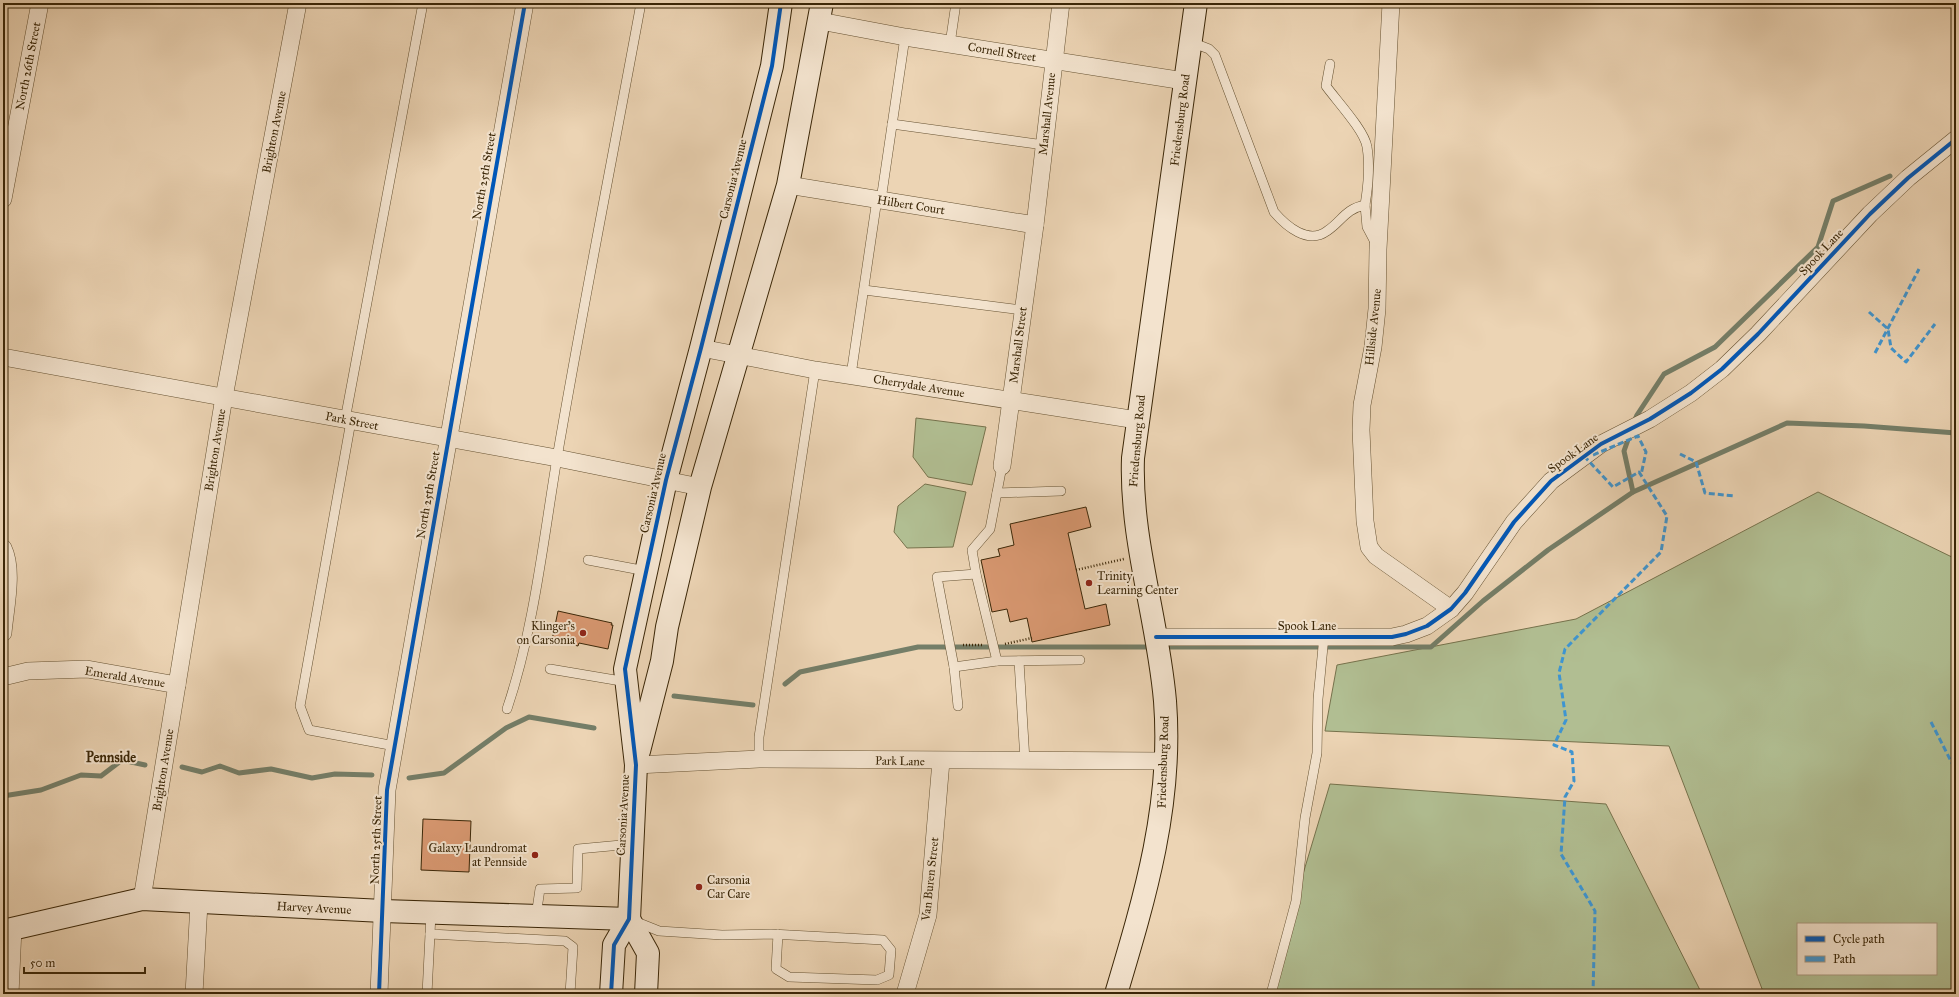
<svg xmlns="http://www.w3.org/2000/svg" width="1959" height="997" viewBox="0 0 1959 997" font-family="'IM FELL Great Primer',serif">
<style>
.green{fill:#b1be92;stroke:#76724c;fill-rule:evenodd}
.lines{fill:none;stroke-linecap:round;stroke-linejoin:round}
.stream{stroke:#747e68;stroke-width:5}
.building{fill:#da9972;stroke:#3a2607}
.lane-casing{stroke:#665232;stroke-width:10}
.street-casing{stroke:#665232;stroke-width:18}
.secondary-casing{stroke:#3a2607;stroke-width:24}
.path{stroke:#3a2607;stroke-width:2.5;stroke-dasharray:1 2;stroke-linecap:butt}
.lane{stroke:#f3e3ce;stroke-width:9}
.street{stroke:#f3e3ce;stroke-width:17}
.secondary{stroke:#f3e3ce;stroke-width:22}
.quiet{stroke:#3e95d1;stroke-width:3;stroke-dasharray:6 3;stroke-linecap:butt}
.cycleway-casing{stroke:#f3e3ce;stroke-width:6}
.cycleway{stroke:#0057b8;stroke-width:4}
.poi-dot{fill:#8f2418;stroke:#f3e3ce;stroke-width:1.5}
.labels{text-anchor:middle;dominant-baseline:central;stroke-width:4;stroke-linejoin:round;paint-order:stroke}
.street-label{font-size:12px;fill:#3a2607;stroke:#f3e3ce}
.poi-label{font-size:12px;fill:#3a2607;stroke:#f3e3ce;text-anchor:start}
.quarter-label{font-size:14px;font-weight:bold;fill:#3a2607;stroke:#f3e3ce}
</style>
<rect width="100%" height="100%" fill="#ecd4b4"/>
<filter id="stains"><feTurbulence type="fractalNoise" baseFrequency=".005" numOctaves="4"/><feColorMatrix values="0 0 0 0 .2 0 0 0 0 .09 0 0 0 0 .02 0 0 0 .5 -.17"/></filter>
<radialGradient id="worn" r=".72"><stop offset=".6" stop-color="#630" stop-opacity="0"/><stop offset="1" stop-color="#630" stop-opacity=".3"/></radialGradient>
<g class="green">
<polygon points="916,418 986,427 972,485 928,477 913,457"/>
<polygon points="925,484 966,492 953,547 907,548 894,532 898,506"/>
<path d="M1818,492L1956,559V994H1764L1669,746L1325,731L1337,665L1576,619ZM1798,924H1936V974H1798Z"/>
<polygon points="1330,784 1606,804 1702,994 1267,994"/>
</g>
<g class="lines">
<g class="stream">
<polyline points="1634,422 1637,415 1664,374 1715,347 1818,247 1833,201 1890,176"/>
<polyline points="1633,492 1787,423 1864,426 1956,433"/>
<polyline points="1162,647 1431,647 1483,601 1548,550 1633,492 1624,451 1630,434"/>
<polyline points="785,684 800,672 918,647 1152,647"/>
<polyline points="674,696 753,705"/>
<polyline points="182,767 202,772 220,766 239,773 271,769 312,778 335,774 372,775"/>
<polyline points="409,778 444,773 506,728 529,717 594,728"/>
<polyline points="3,796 41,790 81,775 101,776 122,760 145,765"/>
</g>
</g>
<g class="building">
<polygon points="1086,507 1091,527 1068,533 1085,609 1106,604 1110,625 1032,642 1027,618 1010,622 1007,609 992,612 981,560 1000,556 998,549 1014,545 1010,524"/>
<polygon points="558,611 612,623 611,625 613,625 608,649 579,643 578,646 552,640"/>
<polygon points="423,819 471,821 469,872 421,870"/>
</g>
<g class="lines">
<defs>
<g id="lane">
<path d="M1191,42L1209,49L1215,55L1274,212C1286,226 1308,245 1327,231C1342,221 1345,209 1365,205L1367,227L1376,244"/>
<polyline points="950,44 956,3"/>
<path d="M1330,64L1326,86C1336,100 1365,131 1367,147C1370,165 1368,187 1365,205"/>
<polyline points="892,124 1044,145"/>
<polyline points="881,200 905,37"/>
<polyline points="864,290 1022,310"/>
<polyline points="851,375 877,199"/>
<polyline points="345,420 423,3"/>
<polyline points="351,421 300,706 309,730 395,746"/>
<polyline points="997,493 1061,491"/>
<polyline points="588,560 646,571"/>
<polyline points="997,661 976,574 972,550 990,529 1002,466"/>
<polyline points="1019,661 1025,761"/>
<polyline points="954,667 997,661 1080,660"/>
<polyline points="550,669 627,682"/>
<polyline points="958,706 954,667 937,577 976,574"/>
<path d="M507,709C534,629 543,542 557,458C583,306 613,155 641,3"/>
<polyline points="759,759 759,737 815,370"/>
<polyline points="431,913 430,934 565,941 573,947 570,994"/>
<polyline points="536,916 540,889 577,888 578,849 632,844"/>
<polyline points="634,921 659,931 722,935 771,934 883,940 891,950 889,975 877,980 789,977 776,969 778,934"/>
<polyline points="427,994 430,934"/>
<polyline points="1271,994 1296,901 1305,818 1317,753 1318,699 1324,636"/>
</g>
<g id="street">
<polyline points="1391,3 1378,249 1377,309 1373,347 1362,405 1361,430 1365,521 1369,547 1376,556 1451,609"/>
<polyline points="820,21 905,37 1184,81"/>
<polyline points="788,185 1035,225"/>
<polyline points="3,199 40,3"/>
<polyline points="701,348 815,370 1137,420"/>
<polyline points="3,357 557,458 700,487"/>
<polyline points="1002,466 1035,225 1061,3"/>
<path d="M3,548C14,570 5,609 3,633"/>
<polyline points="1156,637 1392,637 1406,634 1427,626 1451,609 1465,593 1514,522 1551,481 1601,444 1650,419 1691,393 1722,369 1758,334 1870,214 1908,178 1956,139"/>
<polyline points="3,677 28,671 87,669 177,685"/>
<polyline points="636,765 759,759 1165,761"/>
<polyline points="142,899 224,397 298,3"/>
<polyline points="10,994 13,928"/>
<polyline points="194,994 199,903"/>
<polyline points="379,994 387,790 525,3"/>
<polyline points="905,994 928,915 941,761"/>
</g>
<g id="secondary">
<polyline points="639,751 662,661 667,627 700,487 788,185 822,3"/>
<polyline points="629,919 648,953 646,994"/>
<polyline points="3,931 142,899 383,911 629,919"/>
<polyline points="611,994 614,945 629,919 636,765 625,669 666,480 701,348 772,66 781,3"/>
<path d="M1116,994C1145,897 1173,804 1165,701C1158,619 1130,540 1133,458L1196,3"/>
</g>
</defs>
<use href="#lane" class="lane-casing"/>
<use href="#street" class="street-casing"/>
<use href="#secondary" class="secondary-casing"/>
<g class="path">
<polyline points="1076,570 1124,559"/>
<polyline points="1005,644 1032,638"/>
<polyline points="963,645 982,645"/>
</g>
<use href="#lane" class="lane"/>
<use href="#street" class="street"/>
<use href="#secondary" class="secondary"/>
<g class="quiet">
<polyline points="1636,3 1636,4"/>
<polyline points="1869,312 1888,329 1891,348 1906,362 1935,324"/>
<polyline points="1875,353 1919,269"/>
<polyline points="1680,454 1696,462 1705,493 1734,496"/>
<polyline points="1593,455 1638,436 1646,452 1641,475"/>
<polyline points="1584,456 1613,487 1639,472 1667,516 1661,552 1565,649 1559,673 1566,720 1554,745 1572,752 1574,781 1565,797 1561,854 1595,911 1593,994"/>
<polyline points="1931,722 1956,771"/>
</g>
<defs>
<g id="cycleway">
<polyline points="1156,637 1392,637 1406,634 1427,626 1451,609 1465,593 1514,522 1551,481 1601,444 1650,419 1691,393 1722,369 1758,334 1870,214 1908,178 1956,139"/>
<polyline points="379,994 387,790 525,3"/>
<polyline points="611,994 614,945 629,919 636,765 625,669 666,480 701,348 772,66 781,3"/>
</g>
</defs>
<use href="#cycleway" class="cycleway-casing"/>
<use href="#cycleway" class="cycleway"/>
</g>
<g class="poi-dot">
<circle cx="1089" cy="583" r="4"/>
<circle cx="583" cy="633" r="4"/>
<circle cx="535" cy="855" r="4"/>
<circle cx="699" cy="887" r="4"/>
</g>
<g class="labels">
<g class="street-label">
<text transform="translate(1002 52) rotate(9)">Cornell Street</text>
<text transform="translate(28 66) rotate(-79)">North 26th Street</text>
<text transform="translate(1047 114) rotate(-84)">Marshall Avenue</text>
<text transform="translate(1180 120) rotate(-83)">Friedensburg Road</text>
<text transform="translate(274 132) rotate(-79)">Brighton Avenue</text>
<text transform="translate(484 176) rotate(-80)">North 25th Street</text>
<text transform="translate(733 179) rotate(-76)">Carsonia Avenue</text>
<text transform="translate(911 205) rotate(9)">Hilbert Court</text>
<text transform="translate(1821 252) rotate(-47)">Spook Lane</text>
<text transform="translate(1373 327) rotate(-84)">Hillside Avenue</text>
<text transform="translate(1018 345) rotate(-83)">Marshall Street</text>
<text transform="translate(919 386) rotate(9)">Cherrydale Avenue</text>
<text transform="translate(352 421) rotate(11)">Park Street</text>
<text transform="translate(1137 441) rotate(-85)">Friedensburg Road</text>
<text transform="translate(215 450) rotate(-81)">Brighton Avenue</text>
<text transform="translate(1573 453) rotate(-36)">Spook Lane</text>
<text transform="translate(653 493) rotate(-77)">Carsonia Avenue</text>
<text transform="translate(428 495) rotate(-80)">North 25th Street</text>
<text x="1307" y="626">Spook Lane</text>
<text transform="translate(125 677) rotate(9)">Emerald Avenue</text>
<text transform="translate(900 761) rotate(1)">Park Lane</text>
<text transform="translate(1163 762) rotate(-88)">Friedensburg Road</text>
<text transform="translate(163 770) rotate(-81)">Brighton Avenue</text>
<text transform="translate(623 815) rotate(-87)">Carsonia Avenue</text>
<text transform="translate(376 840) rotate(-88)">North 25th Street</text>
<text transform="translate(930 879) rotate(-84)">Van Buren Street</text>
<text transform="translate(314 908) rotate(3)">Harvey Avenue</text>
</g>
<g class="poi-label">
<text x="1097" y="576">Trinity<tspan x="1097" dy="14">Learning Center</tspan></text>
<text x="575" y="626" text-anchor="end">Klinger's<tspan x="575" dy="14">on Carsonia</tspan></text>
<text x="527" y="848" text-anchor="end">Galaxy Laundromat<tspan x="527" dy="14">at Pennside</tspan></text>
<text x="707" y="880">Carsonia<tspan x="707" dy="14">Car Care</tspan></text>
</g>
<g class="quarter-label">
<text x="111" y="757">Pennside</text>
</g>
</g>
<rect width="1959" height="997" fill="none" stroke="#ecd4b4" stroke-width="16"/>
<rect x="4" y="4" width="1951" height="989" fill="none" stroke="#3a2607" stroke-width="2"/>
<rect x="8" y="8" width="1943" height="981" fill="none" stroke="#3a2607"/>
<rect x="1797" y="923" width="140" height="52" fill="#f3e3ce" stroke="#a9977e"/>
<rect x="1805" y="936" width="20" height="6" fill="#0057b8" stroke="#a9977e"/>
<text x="1833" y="943" font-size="12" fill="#3a2607">Cycle path</text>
<rect x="1805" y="956" width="20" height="6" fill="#3e95d1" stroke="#a9977e"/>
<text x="1833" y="963" font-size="12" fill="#3a2607">Path</text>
<path d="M24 967v6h121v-6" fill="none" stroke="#3a2607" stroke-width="2"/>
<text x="30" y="967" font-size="12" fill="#3a2607" stroke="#f3e3ce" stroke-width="3" paint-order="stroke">50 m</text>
<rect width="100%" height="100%" filter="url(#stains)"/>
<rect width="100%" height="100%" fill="url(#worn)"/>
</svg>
